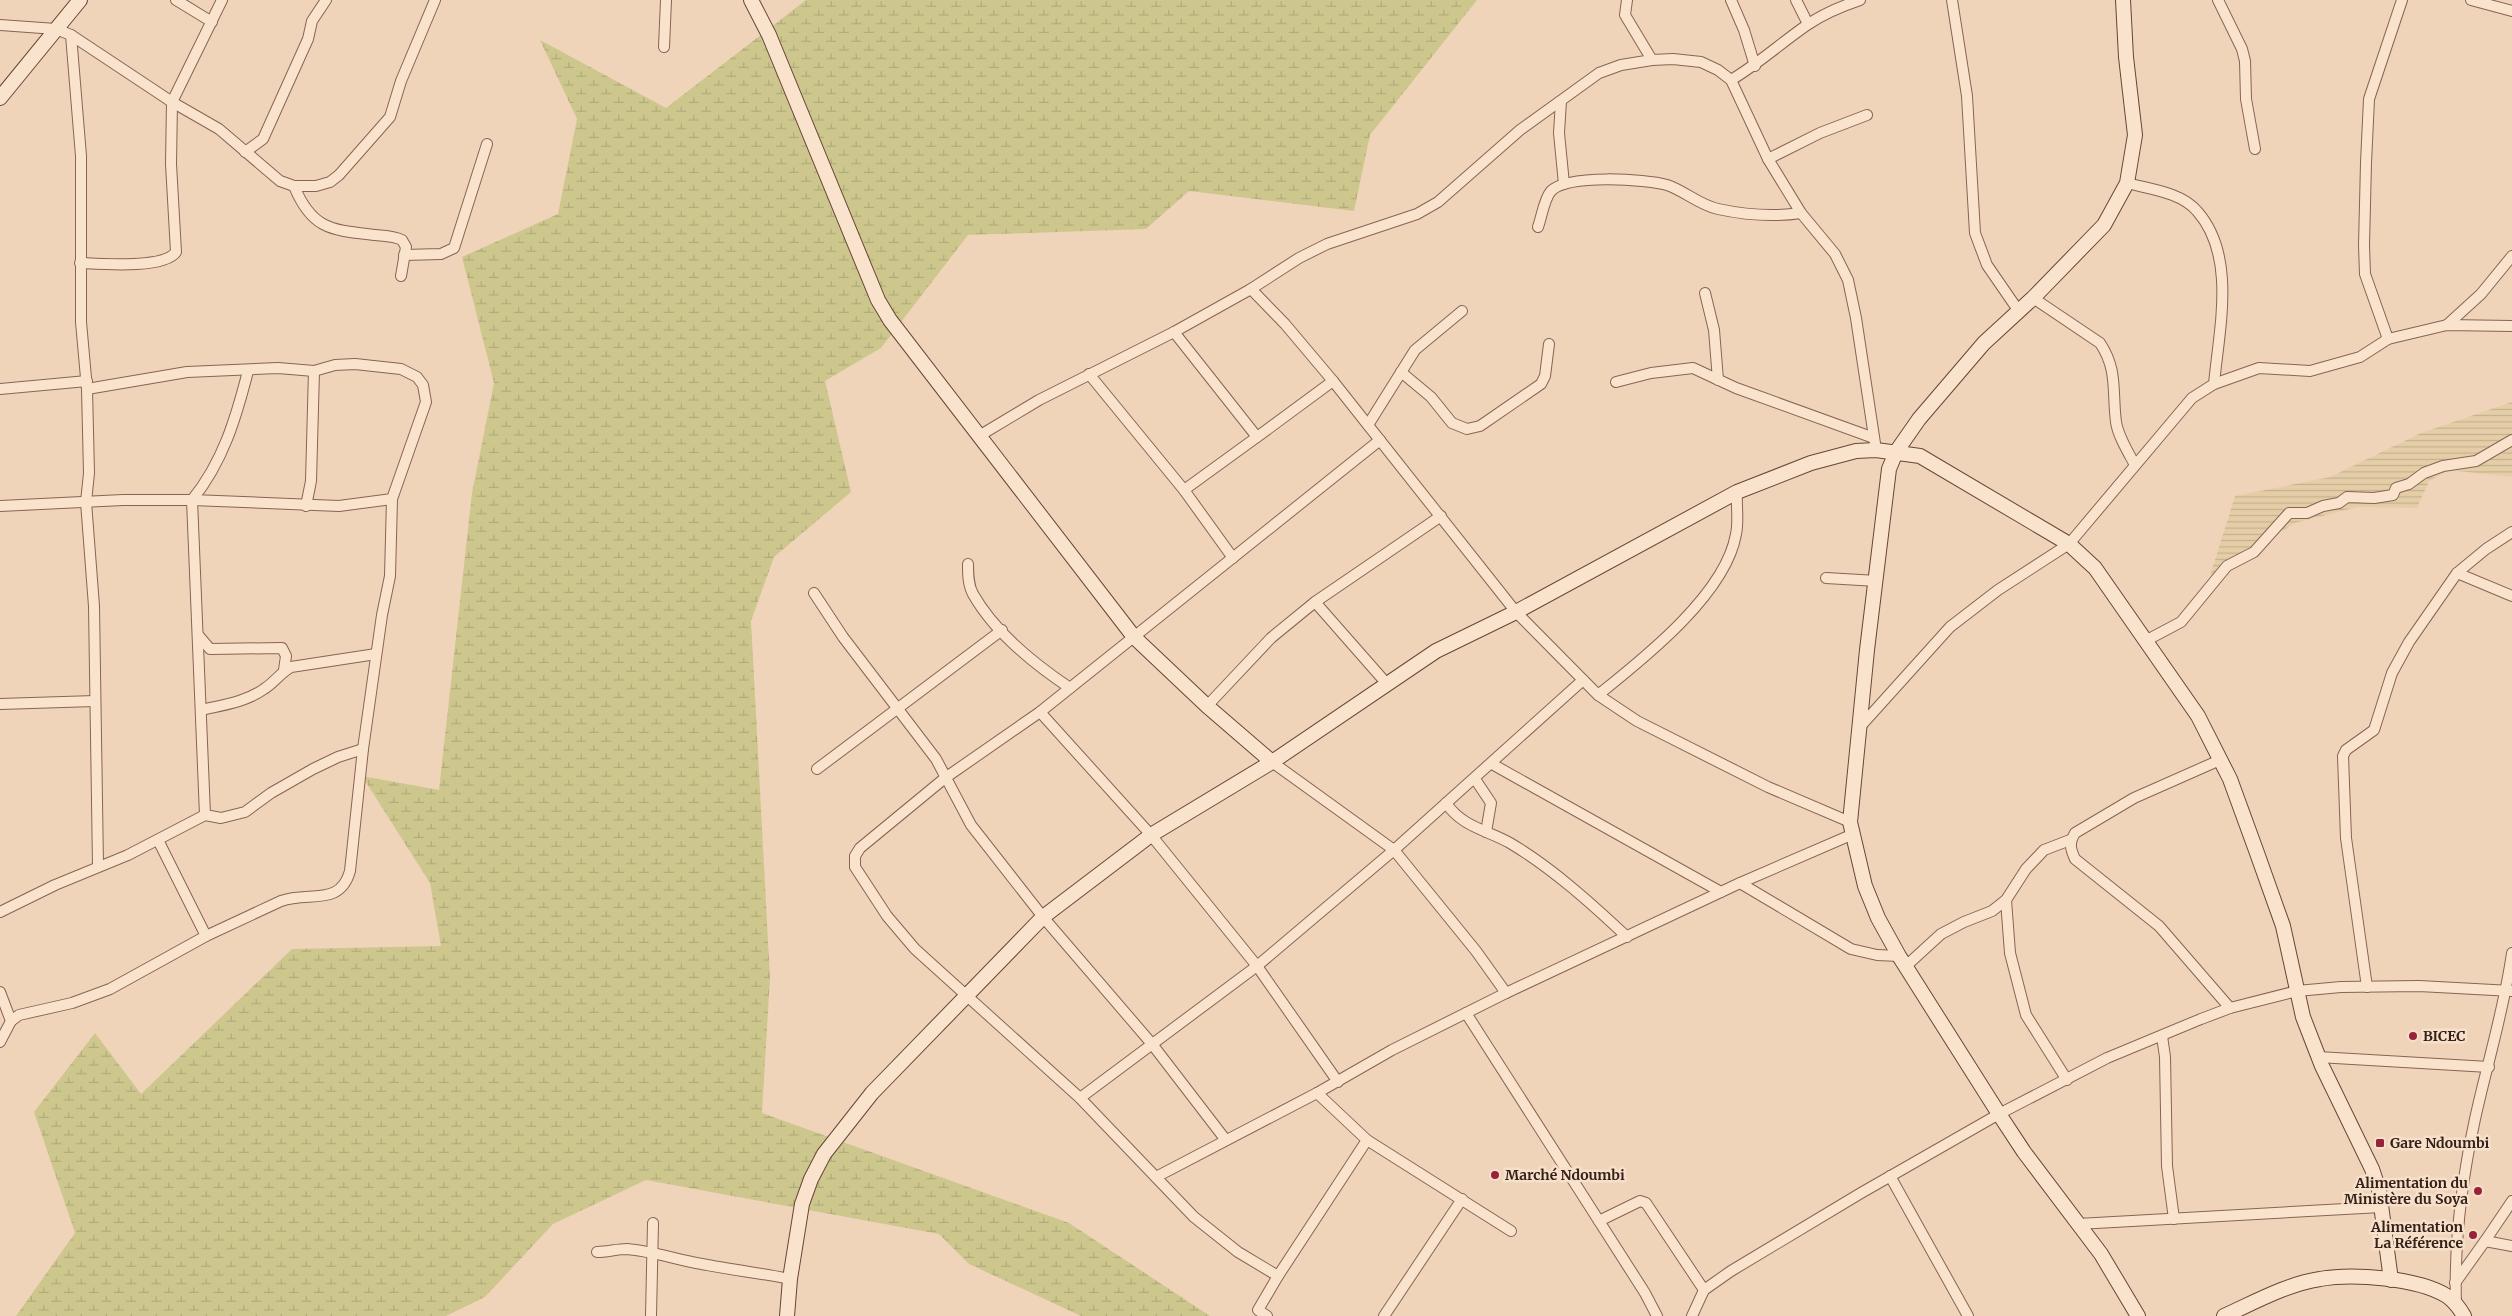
<svg xmlns="http://www.w3.org/2000/svg" width="2512" height="1316" viewBox="0 0 2512 1316" font-family="Merriweather,serif">
<style>
.farmland{fill:url(#farmland-rules)}
.wetland{fill:url(#wetland-marsh)}
.lines{fill:none;stroke-linecap:round;stroke-linejoin:round}
.street-casing{stroke:#876454;stroke-width:12}
.secondary-casing{stroke:#684537;stroke-width:16}
.street{stroke:#fae3cd;stroke-width:10}
.secondary{stroke:#fae3cd;stroke-width:14}
.poi-dot{fill:#98213b;stroke:#f7e0ca;stroke-width:2}
.labels{text-anchor:middle;dominant-baseline:central;stroke-width:5;stroke-linejoin:round;paint-order:stroke}
.poi-label{font-size:14px;font-weight:bold;fill:#35211a;stroke:#f7e0ca;text-anchor:start}
</style>
<defs>
<pattern id="farmland-rules" width="6" height="5" patternUnits="userSpaceOnUse" patternTransform="scale(1.25)"><rect width="6" height="5" fill="#e5cea7"/><path d="M0 2.5h6" fill="none" stroke="#c5b18f"/></pattern>
<pattern id="wetland-marsh" width="20" height="14" patternUnits="userSpaceOnUse" patternTransform="scale(1.25)"><rect width="20" height="14" fill="#cdc78e"/><path d="M1 5h8M5 5V1M11 12h8M15 12V8" fill="none" stroke="#b1ab7a"/></pattern>
</defs>
<rect width="100%" height="100%" fill="#f0d4ba"/>
<polygon class="farmland" points="2512,402 2512,477 2449,470 2429,481 2417,508 2357,507 2295,523 2210,576 2235,496 2330,477 2421,433"/>
<polygon class="wetland" points="806,0 1477,0 1370,135 1354,211 1189,191 1146,229 968,235 881,348 825,381 851,492 774,557 751,621 770,978 762,1113 1069,1223 1210,1316 1081,1316 969,1264 939,1234 646,1180 553,1224 485,1297 446,1316 16,1316 75,1233 34,1112 95,1033 141,1094 292,949 441,946 430,883 362,776 439,790 472,493 494,383 462,257 558,214 577,119 540,40 666,108"/>
<g class="lines">
<defs>
<g id="street">
<polyline points="176,0 212,22"/>
<polyline points="1627,0 1625,15 1652,60"/>
<polyline points="1731,0 1744,30 1755,66"/>
<polyline points="1796,0 1808,24"/>
<polyline points="1952,0 1967,96 1975,233 1987,265 2018,310"/>
<polyline points="2218,0 2242,49 2245,61 2246,99 2255,149"/>
<polyline points="2471,0 2512,11"/>
<polyline points="0,25 56,29 71,35 81,156 81,322 87,389 89,473 86,502 94,606 98,866"/>
<polyline points="71,35 172,102 219,129 280,181 294,186 316,186 330,182 339,175 390,117 401,81 435,0"/>
<polyline points="664,47 666,0"/>
<path d="M1731,80C1758,64 1781,43 1807,25C1823,14 1842,6 1860,0"/>
<polyline points="1561,101 1559,133 1564,184"/>
<polyline points="245,152 263,139 308,39 312,21 326,0"/>
<polyline points="1768,159 1820,133 1867,115"/>
<path d="M2127,183C2149,189 2181,192 2197,211C2237,256 2219,329 2214,384"/>
<path d="M294,186C312,230 332,230 375,235C384,236 394,236 402,240L406,247L401,276"/>
<path d="M1538,227C1542,216 1544,199 1551,191C1568,174 1645,179 1667,185C1685,191 1699,205 1718,209C1746,215 1774,217 1801,213"/>
<polyline points="404,255 441,254 454,248 487,144"/>
<path d="M80,263C102,264 164,269 176,252L171,164L172,102L222,0"/>
<polyline points="1251,289 1299,258 1327,244 1417,214 1438,202 1520,130 1599,73 1621,65 1652,60 1673,59 1701,62 1718,70 1731,80 1768,159 1801,213 1835,254 1848,280 1856,318 1876,450"/>
<polyline points="1705,293 1714,330 1718,380"/>
<path d="M2033,298L2100,343C2118,370 2112,391 2116,422C2118,436 2128,452 2135,465"/>
<polyline points="2447,325 2481,294 2512,256"/>
<polyline points="1174,332 1257,437 1333,381"/>
<polyline points="2388,339 2365,274 2364,245 2366,163 2369,99 2402,0"/>
<polyline points="1401,372 1431,397 1452,423 1467,429 1480,426 1541,384 1545,376 1549,344"/>
<polyline points="1089,374 1184,490"/>
<polyline points="1616,382 1651,373 1693,368 1736,388 1874,438"/>
<polyline points="0,389 87,381"/>
<polyline points="1368,425 1415,350 1462,311"/>
<polyline points="979,436 1039,400 1174,332 1251,289 1285,324 1333,381 1516,612 1598,695 1637,721 1768,787 1850,822"/>
<polyline points="0,506 123,500 192,500 339,506 392,499 426,402 423,385 417,377 401,369 355,364 335,365 314,371 278,368 187,372 87,389"/>
<polyline points="306,506 311,481 314,371"/>
<polyline points="1233,558 1184,490 1257,437"/>
<path d="M968,564C968,574 968,585 973,594C995,633 1034,664 1070,688"/>
<polyline points="2457,573 2512,596"/>
<polyline points="1826,578 1877,581"/>
<polyline points="814,593 843,637 936,759 971,825 1043,917 1152,1044 1225,1139"/>
<polyline points="198,635 210,649 282,648 286,656 284,670"/>
<polyline points="2147,640 2181,622 2227,566 2254,552 2289,513 2307,513 2323,506 2339,503 2347,497 2374,498 2393,495 2396,488 2409,484 2424,473 2443,466 2476,461 2512,440"/>
<polyline points="1387,684 1315,602 1441,516"/>
<path d="M1598,695C1643,659 1726,594 1736,534C1739,521 1736,505 1737,492"/>
<polyline points="0,704 95,701"/>
<polyline points="1207,706 1271,638 1315,602"/>
<path d="M201,710C222,705 246,702 264,689C274,683 280,673 291,667L376,654"/>
<polyline points="1040,712 1151,835 1257,966 1338,1082"/>
<polyline points="1859,728 1950,627 1998,590 2069,544 2192,398 2214,384 2259,368 2310,371 2360,357 2388,339 2447,325 2512,326"/>
<path d="M2220,760L2134,798L2075,833C2069,843 2070,848 2075,859L2159,926L2230,1008"/>
<polyline points="1272,762 1394,850 1476,951 1506,993"/>
<polyline points="1492,764 1721,892"/>
<polyline points="817,769 1002,630"/>
<polyline points="1475,779 1491,803 1486,832"/>
<path d="M1446,803C1462,827 1487,830 1510,843C1552,868 1592,904 1627,937"/>
<path d="M205,815L192,500C223,462 236,418 248,371"/>
<polyline points="158,840 206,936"/>
<polyline points="1740,883 1851,949 1877,955 1899,956"/>
<polyline points="2006,900 2010,953 2026,1015 2067,1080"/>
<polyline points="0,912 55,885 128,855 205,815 221,818 245,812 271,793 313,769 338,757 363,749"/>
<polyline points="1906,966 1941,934 1964,922 1992,911 2006,900 2026,869 2044,850 2070,840"/>
<polyline points="2367,987 2346,838 2343,756 2346,750 2374,730 2392,673 2409,642 2457,573 2486,549 2512,532"/>
<polyline points="0,992 11,1021 0,1042"/>
<polyline points="1466,1013 1599,1221 1640,1201 1646,1203 1704,1290"/>
<path d="M11,1021L19,1015L72,1003L110,989L206,936L281,901C309,891 340,907 350,871L363,749L382,615L390,576L392,499"/>
<polyline points="2162,1036 2165,1057 2167,1166 2174,1219"/>
<polyline points="2318,1057 2489,1067"/>
<polyline points="1080,1098 1257,966 1394,850 1583,680"/>
<polyline points="1367,1140 1511,1231"/>
<polyline points="1890,1176 1968,1316"/>
<polyline points="1156,1177 1317,1093 1392,1050 1506,993 1740,883 1851,835"/>
<polyline points="1599,1221 1645,1293 1657,1316"/>
<polyline points="2078,1224 2381,1207"/>
<polyline points="2485,1241 2512,1201"/>
<path d="M597,1252C607,1252 617,1249 627,1249C653,1251 677,1260 702,1264C731,1270 761,1273 790,1279"/>
<polyline points="1278,1276 1238,1252 1194,1217 1080,1098 915,949 887,916 855,867 855,856 860,848 945,778 1040,712 1380,440"/>
<polyline points="2455,1283 2485,1241 2512,1246"/>
<path d="M2456,1304C2454,1243 2462,1179 2475,1119C2487,1064 2504,1010 2512,953"/>
<polyline points="651,1316 653,1223"/>
<polyline points="1267,1316 1258,1310 1278,1276 1367,1140 1317,1093"/>
<polyline points="1384,1316 1462,1199"/>
<polyline points="1692,1316 1704,1290 1731,1271 1861,1193 1999,1114 2107,1058 2201,1019 2230,1008 2297,991 2341,987 2419,986 2512,991"/>
</g>
<g id="secondary">
<polyline points="751,0 769,35 878,300 890,320 1134,637 1207,706 1272,762"/>
<polyline points="2123,0 2126,57 2135,135 2127,183 2104,225 2033,298 1984,343 1919,419 1896,452 1889,469 1867,650 1850,822 1865,886 1878,918 1899,956 1999,1114 2024,1152 2101,1254 2138,1316"/>
<polyline points="0,98 80,0"/>
<polyline points="787,1316 790,1279 802,1204 811,1179 824,1154 872,1093 1043,917 1151,835 1272,762 1436,651 1516,612 1737,492 1811,463 1856,451 1876,450 1920,456 2069,544 2095,568 2198,716 2230,779 2257,853 2283,926 2303,1017 2322,1066 2372,1169 2379,1190 2391,1280"/>
<path d="M2224,1316C2255,1302 2287,1284 2320,1279C2353,1273 2418,1278 2447,1296C2454,1301 2460,1309 2464,1316"/>
</g>
</defs>
<use href="#street" class="street-casing"/>
<use href="#secondary" class="secondary-casing"/>
<use href="#street" class="street"/>
<use href="#secondary" class="secondary"/>
</g>
<g class="poi-dot">
<circle cx="2413" cy="1036" r="5"/>
<rect x="2375" y="1138" width="10" height="10" rx="2.5"/>
<circle cx="1495" cy="1175" r="5"/>
<circle cx="2478" cy="1191" r="5"/>
<circle cx="2473" cy="1235" r="5"/>
</g>
<g class="labels">
<g class="poi-label">
<text x="2423" y="1036">BICEC</text>
<text x="2390" y="1143">Gare Ndoumbi</text>
<text x="1505" y="1175">Marché Ndoumbi</text>
<text x="2468" y="1183" text-anchor="end">Alimentation du<tspan x="2468" dy="16">Ministère du Soya</tspan></text>
<text x="2463" y="1227" text-anchor="end">Alimentation<tspan x="2463" dy="16">La Référence</tspan></text>
</g>
</g>
</svg>
